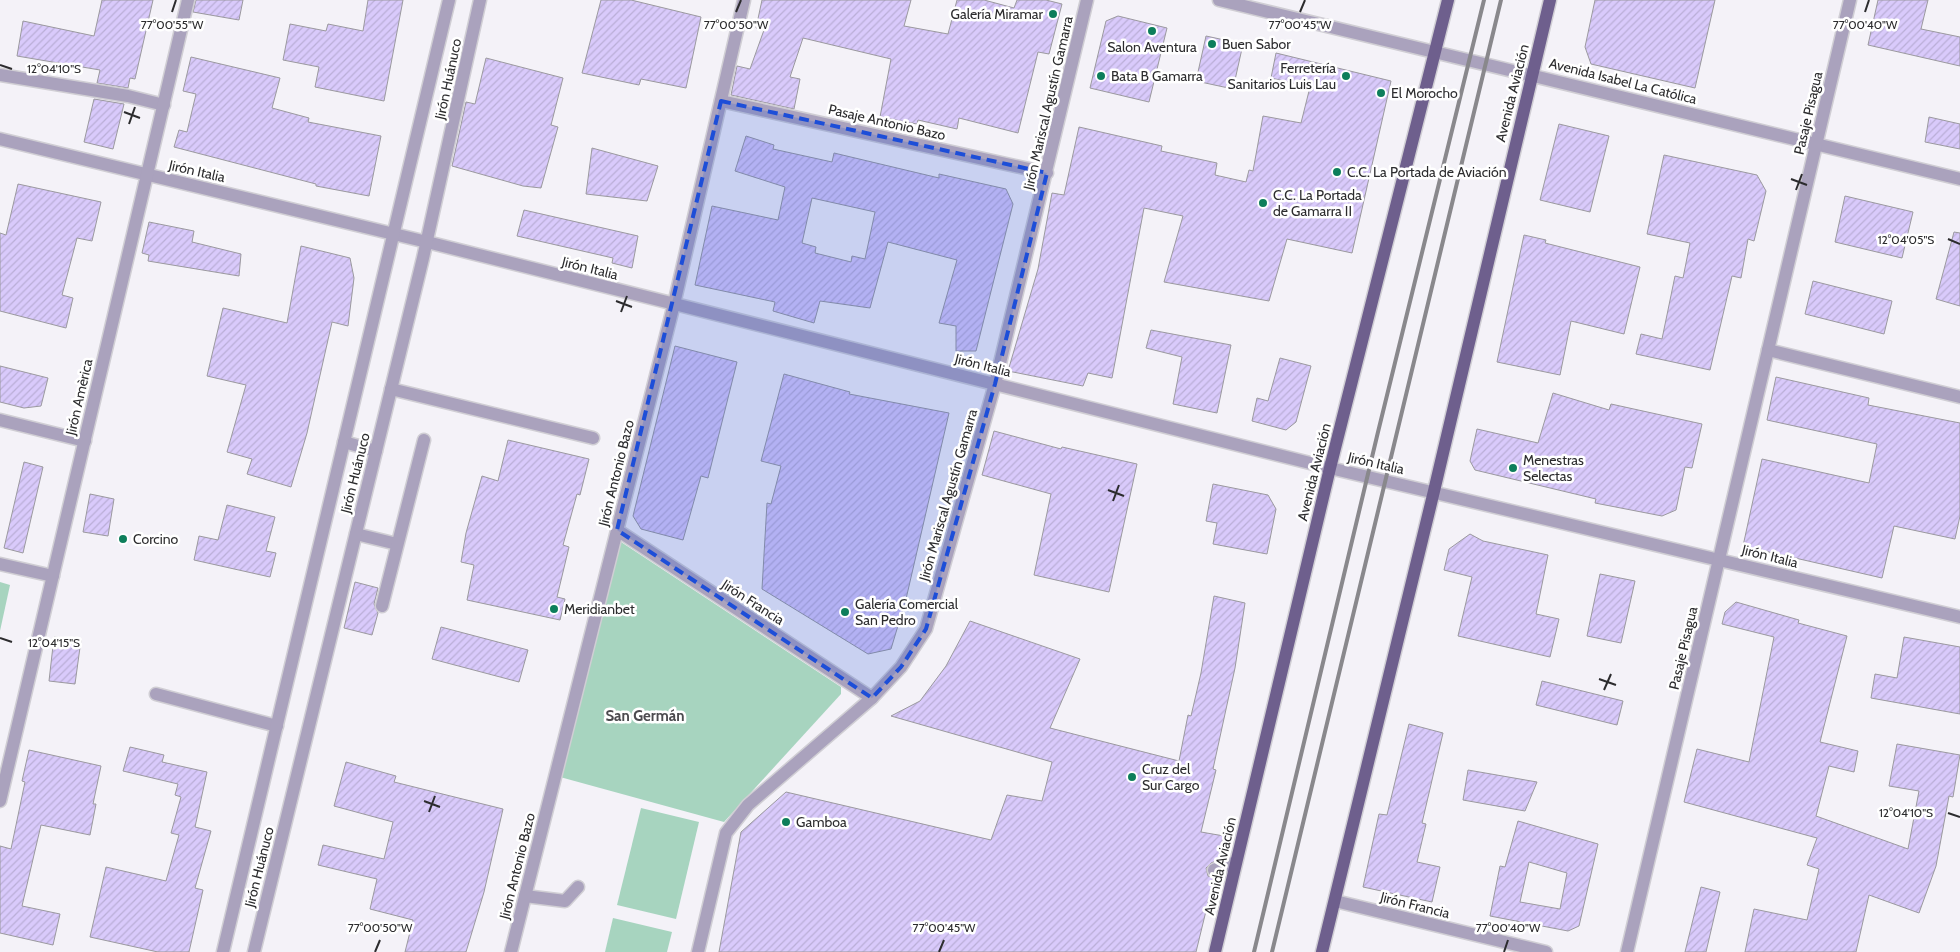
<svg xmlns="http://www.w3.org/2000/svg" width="1960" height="952" viewBox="0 0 1960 952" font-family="Cabin,sans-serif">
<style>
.green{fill:#a7d4bf}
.building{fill:url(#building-hatch);stroke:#9b999f;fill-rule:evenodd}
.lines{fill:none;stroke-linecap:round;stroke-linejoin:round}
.service-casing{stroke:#d0ced4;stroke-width:15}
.pedestrian-casing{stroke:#d0ced4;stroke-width:15}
.minor-casing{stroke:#d0ced4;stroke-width:15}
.tertiary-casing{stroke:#d0ced4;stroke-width:15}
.primary-casing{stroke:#d0ced4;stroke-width:15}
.service{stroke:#aaa2bd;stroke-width:12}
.pedestrian{stroke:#aaa2bd;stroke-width:12}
.minor{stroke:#aaa2bd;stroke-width:12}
.tertiary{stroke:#aaa2bd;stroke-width:12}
.primary{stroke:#6e5f8d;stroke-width:12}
.rail{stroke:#89888c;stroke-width:4}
.marked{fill:#1d4ed8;fill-opacity:0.2;stroke:#1d4ed8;stroke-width:4;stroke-dasharray:10 6;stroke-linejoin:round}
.ticks{fill:none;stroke:#2c2c2e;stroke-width:2}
.poi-dot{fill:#0d7e5b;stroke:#fff;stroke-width:2}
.labels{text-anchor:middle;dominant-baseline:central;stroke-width:5;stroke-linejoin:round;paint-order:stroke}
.poi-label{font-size:14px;fill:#2c2c2e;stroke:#fff;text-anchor:start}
.street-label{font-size:14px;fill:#2c2c2e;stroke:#fff}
.neighbourhood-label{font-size:15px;font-weight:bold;fill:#4c4b4f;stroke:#fff}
.ticks-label{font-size:12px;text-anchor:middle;fill:#2c2c2e;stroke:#fff;stroke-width:5;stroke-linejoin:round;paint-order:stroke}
</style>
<defs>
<pattern id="building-hatch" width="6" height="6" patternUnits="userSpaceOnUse" patternTransform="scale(1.25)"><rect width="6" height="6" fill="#d9cafb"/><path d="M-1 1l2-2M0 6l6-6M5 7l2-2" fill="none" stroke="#baaed7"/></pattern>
</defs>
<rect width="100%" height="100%" fill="#f4f2f8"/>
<g class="green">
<polygon points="618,540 841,687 841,694 724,822 560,777"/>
<polygon points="0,582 10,585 0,631"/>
<polygon points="641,808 699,822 676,919 617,905"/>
<polygon points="613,918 672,932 667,952 605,952"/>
</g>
<g class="building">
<polygon points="102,0 153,0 135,79 130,78 128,88 97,83 100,70 17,56 23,21 94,36"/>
<polygon points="196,0 243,0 239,20 193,12"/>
<polygon points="368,0 403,0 384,101 315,87 319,67 283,60 290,24 326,31 328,24 363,31"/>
<polygon points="601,0 631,0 701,17 686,88 641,79 639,85 582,73"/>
<polygon points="762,0 911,0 904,26 948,34 957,0 984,0 1014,8 1017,0 1046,0 1062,4 1049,54 1038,52 1018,133 959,118 957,129 918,120 917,124 880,117 891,59 803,38 790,77 800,79 794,109 731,95 737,66 750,69 764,30 756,28"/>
<polygon points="1595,0 1715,0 1695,88 1591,64 1585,47"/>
<polygon points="1878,0 1928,0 1921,29 1960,37 1960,66 1868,45"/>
<polygon points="1118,16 1167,28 1149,102 1090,88 1106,21"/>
<polygon points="1206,36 1243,44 1233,89 1196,81"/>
<polygon points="1276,53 1391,81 1352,253 1287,239 1269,301 1164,282 1183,216 1144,208 1112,378 1088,373 1083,386 1008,371 1038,269 1052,193 1064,195 1079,127 1162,146 1161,151 1217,163 1215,175 1246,182 1249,170 1253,171 1263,116 1301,123 1310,87 1271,78"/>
<polygon points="191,57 280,78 272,108 309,118 308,122 381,136 369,196 316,186 316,184 174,147 179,130 187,132 196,94 183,91"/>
<polygon points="486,58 563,78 551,125 558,127 541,188 523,186 452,166 466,102 475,104"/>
<polygon points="94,99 124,104 113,149 84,142"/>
<polygon points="1929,117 1960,124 1960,149 1925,142"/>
<polygon points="1559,124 1609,136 1590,212 1540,200"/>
<path d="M746,136L774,145L773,149L832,162L834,153L939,178V174L1006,189L1013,204L976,351H956V326L939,323L957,260L888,242L870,308L820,301L814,323L773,311L775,302L695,285L712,206L778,220L785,187L735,171ZM812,198L875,212L865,259L852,256L851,262L815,253L816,247L802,243Z"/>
<polygon points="592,148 658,166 647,201 586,194"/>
<polygon points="1664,155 1757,175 1766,191 1754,241 1748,239 1741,278 1732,276 1710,370 1636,354 1641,334 1662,339 1675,276 1683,278 1690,243 1647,234"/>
<polygon points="18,184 101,202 92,241 77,238 62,295 73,298 66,328 0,311 0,233 6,235"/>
<polygon points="1845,196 1913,212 1902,258 1835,242"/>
<polygon points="524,210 638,236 632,268 612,263 613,258 517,236"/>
<polygon points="149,222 194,231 192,242 241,254 239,276 148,261 149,255 142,253"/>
<polygon points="1954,232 1960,233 1960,306 1936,299"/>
<polygon points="1524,235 1546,240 1545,243 1640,267 1624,334 1571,321 1560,375 1497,362"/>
<polygon points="301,246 350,258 354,278 348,326 332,322 307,433 291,487 247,474 252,459 227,452 246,385 207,376 223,308 287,323"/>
<polygon points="1813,281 1892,301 1884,334 1805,314"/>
<polygon points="1151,330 1231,345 1217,413 1173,404 1182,357 1146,348"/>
<polygon points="675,346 737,362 708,478 701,476 683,540 641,529 633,516"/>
<polygon points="1280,358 1311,366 1296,422 1286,430 1252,421 1257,398 1268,401"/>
<polygon points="0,366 48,378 41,406 24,408 0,402"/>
<polygon points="784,374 850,392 849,394 949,413 906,599 891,649 868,654 762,589 767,503 771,504 781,466 761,461"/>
<polygon points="1776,377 1869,398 1868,405 1960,423 1960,516 1955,539 1894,526 1882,578 1743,546 1762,459 1869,483 1877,444 1767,420"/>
<polygon points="1553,393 1609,410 1611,404 1702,424 1692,468 1685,467 1676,510 1662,516 1595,503 1596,499 1475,470 1470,461 1477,429 1538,443"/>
<polygon points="994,431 1061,449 1062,447 1137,464 1109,592 1034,575 1051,494 982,475"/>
<polygon points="508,440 589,459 580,495 577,494 563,545 569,547 557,597 565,599 560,620 467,600 474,565 461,562 466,533 482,476 498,481"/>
<polygon points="24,462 43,467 23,553 4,548"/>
<polygon points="1213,484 1268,495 1276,509 1267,554 1213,544 1217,523 1206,521"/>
<polygon points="90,494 114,499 108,536 83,532"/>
<polygon points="227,505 275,517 266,551 276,553 270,577 194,560 199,536 218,540"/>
<polygon points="1470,534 1483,541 1548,555 1536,614 1559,619 1550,657 1458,636 1472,577 1444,570 1449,549"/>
<polygon points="1600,574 1635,581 1621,643 1587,636"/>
<polygon points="355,582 378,588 374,604 378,613 372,635 344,628"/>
<polygon points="1214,596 1245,603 1235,668 1213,769 1216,770 1201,832 1224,836 1218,860 1211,863 1206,868 1208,876 1214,878 1196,952 719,952 741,832 786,792 991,840 1007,795 1042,801 1052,762 891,716 920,701 946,666 970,621 1080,659 1050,728 1179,761 1188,715 1191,716 1201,673"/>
<polygon points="1736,602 1799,620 1798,623 1847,636 1820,742 1858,751 1854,772 1829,766 1816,816 1908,849 1919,791 1889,786 1897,744 1960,755 1953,797 1949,796 1936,866 1919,913 1869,895 1856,952 1745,952 1754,909 1807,920 1819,869 1807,865 1817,838 1684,802 1697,749 1749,762 1774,637 1722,624 1725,612"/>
<polygon points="441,627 528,650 519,682 432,659"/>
<polygon points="54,637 81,640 75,684 49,681"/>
<polygon points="1904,637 1960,647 1960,714 1871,698 1875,674 1897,678"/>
<polygon points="1542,681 1623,701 1617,725 1536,705"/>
<polygon points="1409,724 1443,733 1422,823 1426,824 1417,862 1440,867 1432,902 1363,887 1379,814 1387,815"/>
<polygon points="130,747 164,755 162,762 207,772 195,827 211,831 195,888 203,890 189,952 158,952 90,937 106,867 166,881 179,835 171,833 181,797 175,795 178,784 123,771"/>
<polygon points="29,750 101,766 93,804 96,804 90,835 41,825 22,906 60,914 53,945 0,933 0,846 11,849 25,782 22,781"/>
<polygon points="346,762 396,776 394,782 503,809 484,892 466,952 405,952 413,920 370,909 377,879 318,865 323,845 384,859 393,822 334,806"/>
<polygon points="1468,770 1537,782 1525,811 1463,800"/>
<path d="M1518,821L1598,844L1579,926L1568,931L1490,916L1500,866L1505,867ZM1529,862L1567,873L1560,909L1520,902Z"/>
<polygon points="1701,887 1720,892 1706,952 1685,952"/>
</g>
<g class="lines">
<defs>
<g id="service">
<polyline points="0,75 128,96 164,105"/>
<polyline points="391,389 593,438"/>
<polyline points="356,534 397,544"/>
<polyline points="382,606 424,440"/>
<polyline points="156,694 277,726"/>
<polyline points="1214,870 1236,862"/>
<polyline points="525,896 565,901 578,887"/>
</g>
<polyline id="pedestrian" points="721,101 1047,173"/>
<g id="minor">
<polyline points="1219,0 1960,179"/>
<polyline points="0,139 427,242 1330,468 1960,617"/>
<polyline points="1768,350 1960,397"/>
<polyline points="0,420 85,441"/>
<polyline points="617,530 872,698"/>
<polyline points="0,564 53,576"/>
<polyline points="0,801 188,0"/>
<polyline points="1335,901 1546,952"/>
<polyline points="511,952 674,304 744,0"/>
<polyline points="698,952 726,833 748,805 872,698 901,667 926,629 995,384 1087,0"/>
<polyline points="1627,952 1850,0"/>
</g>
<g id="tertiary">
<polyline points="344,442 376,451"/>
<polyline points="223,952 449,0"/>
<polyline points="254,952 423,258 480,0"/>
</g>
<g id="primary">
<polyline points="1215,952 1330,468 1448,0"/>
<polyline points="1322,952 1434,491 1550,0"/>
</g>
</defs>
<use href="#service" class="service-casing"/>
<use href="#pedestrian" class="pedestrian-casing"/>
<use href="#minor" class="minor-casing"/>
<use href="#tertiary" class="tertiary-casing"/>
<use href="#primary" class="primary-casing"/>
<use href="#service" class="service"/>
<use href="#pedestrian" class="pedestrian"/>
<use href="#minor" class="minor"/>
<use href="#tertiary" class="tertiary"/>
<use href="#primary" class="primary"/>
<g class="rail">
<polyline points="1254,952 1378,432 1484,0"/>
<polyline points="1272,952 1501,0"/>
</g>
</g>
<path class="marked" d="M721,101L1047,173L995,384L926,629L901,667L872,698L617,530Z"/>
<path class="ticks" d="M172,12L176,0M736,12L741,0M1300,12L1305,0M1865,12L1869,0M0,65L12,69M124,112L140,118M129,124L135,107M1791,179L1807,185M1796,190L1802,174M1948,239L1960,244M616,301L632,307M621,312L627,296M1108,490L1124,496M1113,501L1119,485M0,638L12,642M1599,679L1616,685M1604,690L1611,674M424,801L440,807M429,812L435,796M1948,813L1960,817M375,952L380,940M939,952L944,940M1504,952L1508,940"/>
<g class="poi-dot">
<circle cx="1053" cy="14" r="5"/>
<circle cx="1152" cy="31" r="5"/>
<circle cx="1212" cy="44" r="5"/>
<circle cx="1101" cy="76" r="5"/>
<circle cx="1346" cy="76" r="5"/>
<circle cx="1381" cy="93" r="5"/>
<circle cx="1337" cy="172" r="5"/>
<circle cx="1263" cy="203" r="5"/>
<circle cx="1513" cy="468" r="5"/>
<circle cx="123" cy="539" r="5"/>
<circle cx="554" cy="609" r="5"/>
<circle cx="845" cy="612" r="5"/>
<circle cx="1132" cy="777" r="5"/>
<circle cx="786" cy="822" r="5"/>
</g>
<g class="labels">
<g class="poi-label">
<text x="1043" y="14" text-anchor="end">Galería Miramar</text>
<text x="1222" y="44">Buen Sabor</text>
<text x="1152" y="47" text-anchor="middle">Salon Aventura</text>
<text x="1336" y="68" text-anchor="end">Ferretería<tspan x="1336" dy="16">Sanitarios Luis Lau</tspan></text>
<text x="1111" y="76">Bata B Gamarra</text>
<text x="1391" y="93">El Morocho</text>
<text x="1347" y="172">C.C. La Portada de Aviación</text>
<text x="1273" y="195">C.C. La Portada<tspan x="1273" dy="16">de Gamarra II</tspan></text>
<text x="1523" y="460">Menestras<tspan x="1523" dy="16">Selectas</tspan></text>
<text x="133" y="539">Corcino</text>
<text x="855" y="604">Galería Comercial<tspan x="855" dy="16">San Pedro</tspan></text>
<text x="564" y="609">Meridianbet</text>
<text x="1142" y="769">Cruz del<tspan x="1142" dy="16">Sur Cargo</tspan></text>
<text x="796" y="822">Gamboa</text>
</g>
<g class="street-label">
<text transform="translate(448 79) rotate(-78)">Jirón Huánuco</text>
<text transform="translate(1623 81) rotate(14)">Avenida Isabel La Católica</text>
<text transform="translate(1512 93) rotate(-76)">Avenida Aviación</text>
<text transform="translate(1048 103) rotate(-77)">Jirón Mariscal Agustín Gamarra</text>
<text transform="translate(1808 113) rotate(-77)">Pasaje Pisagua</text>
<text transform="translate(887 122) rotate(13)">Pasaje Antonio Bazo</text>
<text transform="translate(197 171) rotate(13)">Jirón Italia</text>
<text transform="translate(590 268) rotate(14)">Jirón Italia</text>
<text transform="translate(983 365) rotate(14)">Jirón Italia</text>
<text transform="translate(79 397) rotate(-77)">Jirón Amèrica</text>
<text transform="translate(1376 463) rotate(13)">Jirón Italia</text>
<text transform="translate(1314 472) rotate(-76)">Avenida Aviación</text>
<text transform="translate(355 473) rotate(-76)">Jirón Huánuco</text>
<text transform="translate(616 473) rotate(-76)">Jirón Antonio Bazo</text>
<text transform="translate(948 495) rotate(-74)">Jirón Mariscal Agustín Gamarra</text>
<text transform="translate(1770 556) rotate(14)">Jirón Italia</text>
<text transform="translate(753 602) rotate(33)">Jirón Francia</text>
<text transform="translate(1683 648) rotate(-77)">Pasaje Pisagua</text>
<text transform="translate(517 866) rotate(-76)">Jirón Antonio Bazo</text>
<text transform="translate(1220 866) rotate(-77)">Avenida Aviación</text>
<text transform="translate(259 867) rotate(-76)">Jirón Huánuco</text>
<text transform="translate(1415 905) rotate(14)">Jirón Francia</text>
</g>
<g class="neighbourhood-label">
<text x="645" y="716">San Germán</text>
</g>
</g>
<g class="ticks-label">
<text x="172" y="29">77°00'55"W</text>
<text x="736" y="29">77°00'50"W</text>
<text x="1300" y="29">77°00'45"W</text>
<text x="1865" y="29">77°00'40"W</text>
<text x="54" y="73">12°04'10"S</text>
<text x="1906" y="244">12°04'05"S</text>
<text x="54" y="647">12°04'15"S</text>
<text x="1906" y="817">12°04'10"S</text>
<text x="380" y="932">77°00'50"W</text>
<text x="944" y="932">77°00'45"W</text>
<text x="1508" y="932">77°00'40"W</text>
</g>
</svg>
